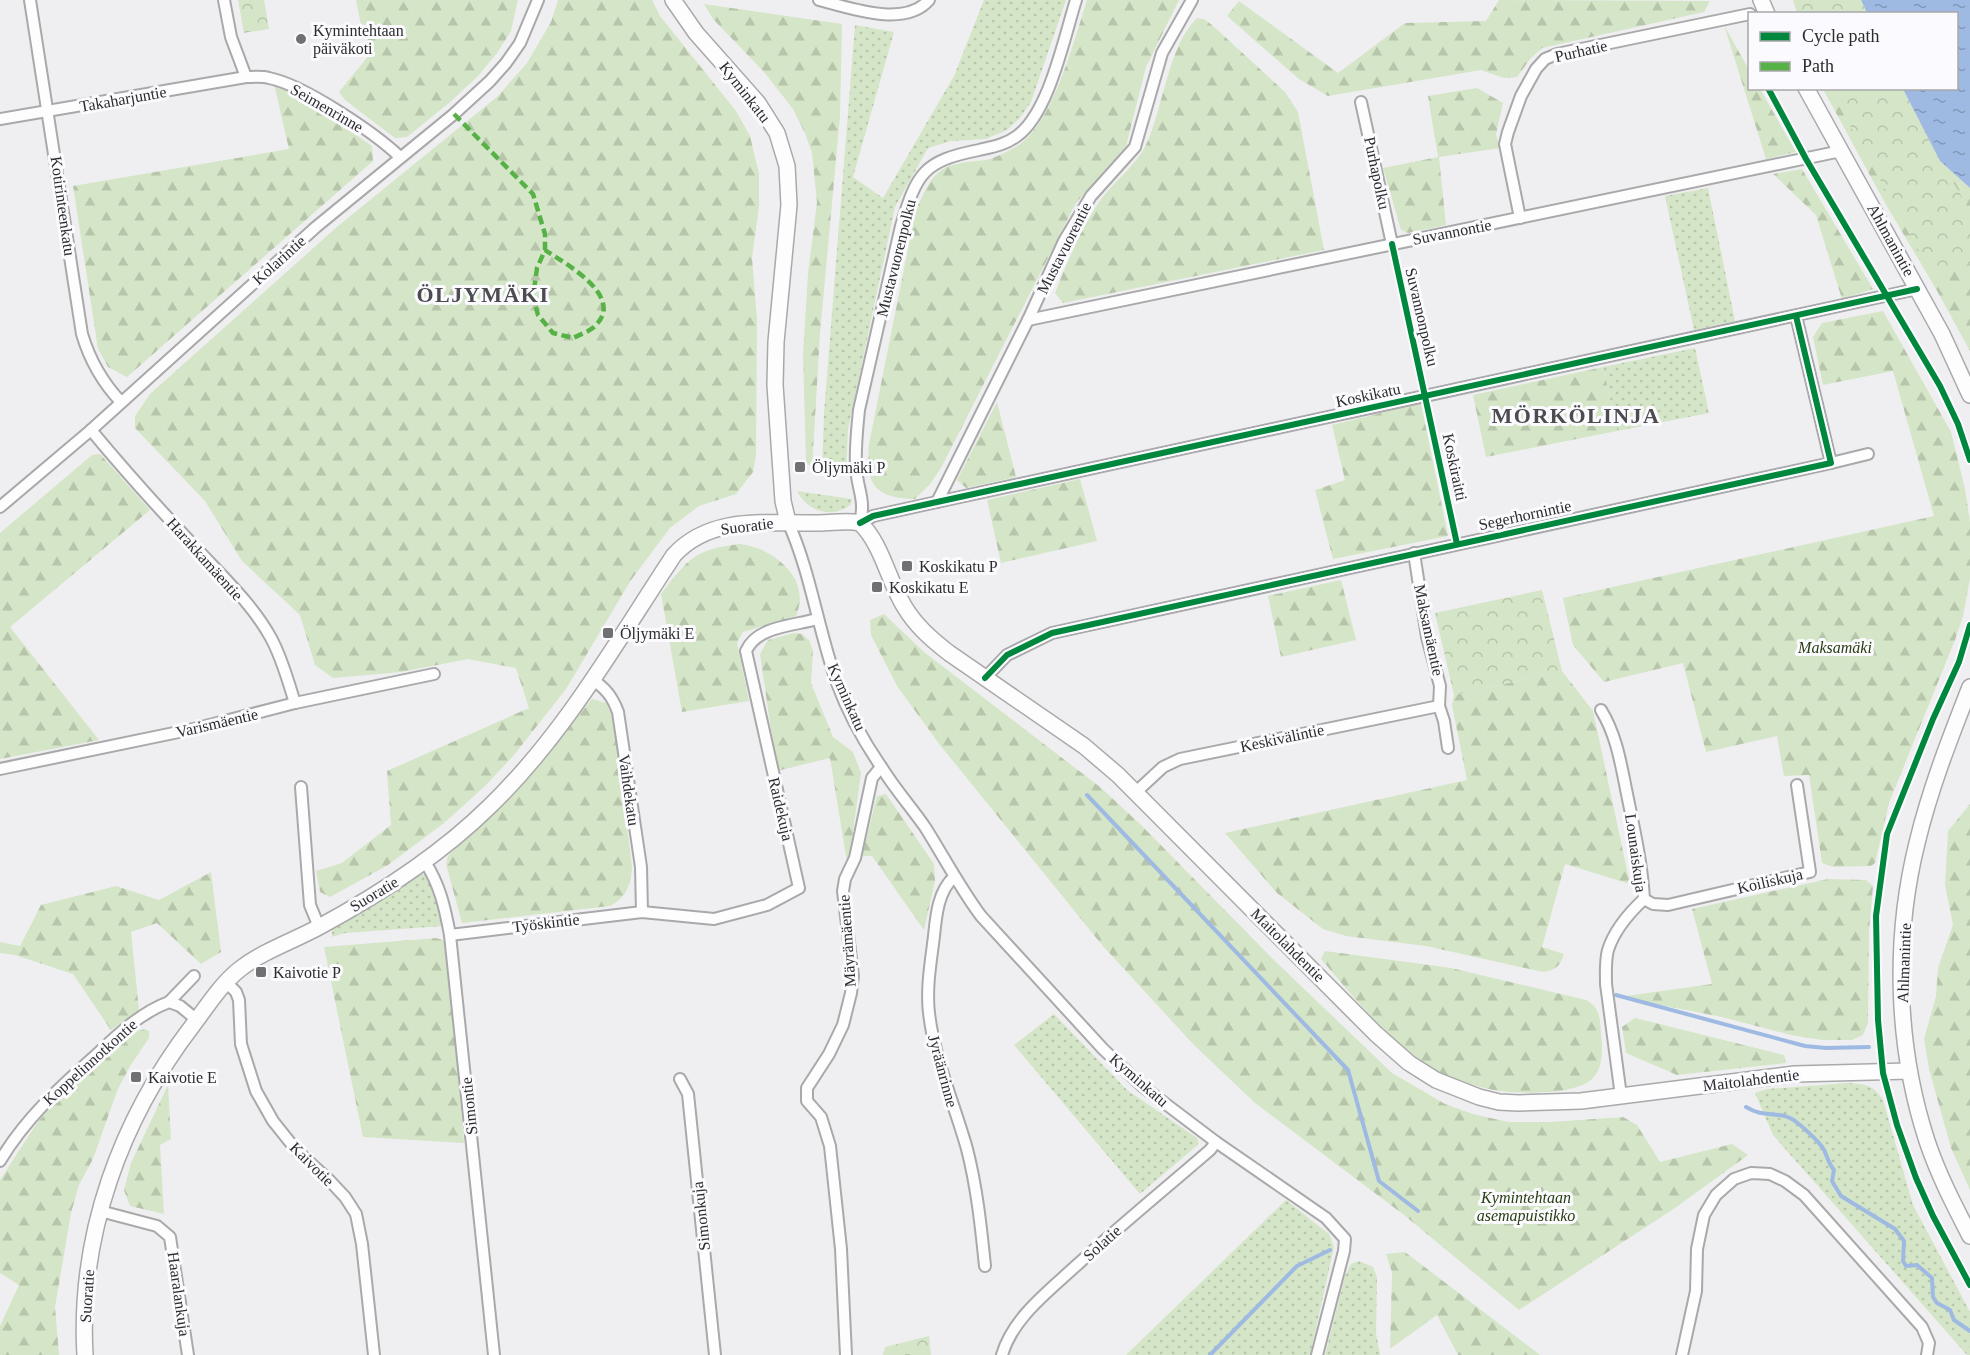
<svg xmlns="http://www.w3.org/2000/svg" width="1970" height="1355" viewBox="0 0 1970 1355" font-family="Georgia,serif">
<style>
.grass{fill:url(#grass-dots)}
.forest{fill:url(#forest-firs)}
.park{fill:url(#park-crowns)}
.water{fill:url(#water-ripples)}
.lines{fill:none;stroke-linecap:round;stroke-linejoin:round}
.stream{stroke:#9fbae2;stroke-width:4}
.street-casing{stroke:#a9a9ab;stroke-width:14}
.secondary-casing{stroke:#a9a9ab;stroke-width:18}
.street{stroke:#fdfdfd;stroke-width:10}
.secondary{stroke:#fdfdfd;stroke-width:15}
.quiet{stroke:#56b246;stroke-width:4.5;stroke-dasharray:9 4.5;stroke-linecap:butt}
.cycleway-casing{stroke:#fbfbff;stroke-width:10}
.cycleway{stroke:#00873e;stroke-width:6}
.poi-dot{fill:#707072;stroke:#fbfbff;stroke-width:2}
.labels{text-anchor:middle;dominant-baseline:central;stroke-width:6;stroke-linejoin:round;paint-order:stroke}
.poi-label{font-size:16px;fill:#2c2c2d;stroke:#fbfbff;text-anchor:start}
.street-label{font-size:16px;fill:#2c2c2d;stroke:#fbfbff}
.park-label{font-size:16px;font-style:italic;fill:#293d10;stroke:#fbfbff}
.district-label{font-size:22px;font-weight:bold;letter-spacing:1.5px;fill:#4c4b4f;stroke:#fbfbff}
</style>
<defs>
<pattern id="grass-dots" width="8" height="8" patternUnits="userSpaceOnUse" patternTransform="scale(1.5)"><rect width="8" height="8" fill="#d5e5c7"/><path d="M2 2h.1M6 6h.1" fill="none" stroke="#b7c5ab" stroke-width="1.8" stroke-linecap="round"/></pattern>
<pattern id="forest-firs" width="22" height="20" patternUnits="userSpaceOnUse" patternTransform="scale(1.5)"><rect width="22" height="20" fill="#d5e5c7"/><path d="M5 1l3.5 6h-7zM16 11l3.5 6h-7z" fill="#b7c5ab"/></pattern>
<pattern id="park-crowns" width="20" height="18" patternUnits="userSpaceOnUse" patternTransform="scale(1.5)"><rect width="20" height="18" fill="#d5e5c7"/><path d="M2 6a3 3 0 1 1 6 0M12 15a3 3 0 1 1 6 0" fill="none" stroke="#b7c5ab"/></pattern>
<pattern id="water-ripples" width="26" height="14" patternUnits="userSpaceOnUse" patternTransform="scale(1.5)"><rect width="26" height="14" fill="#9fbae2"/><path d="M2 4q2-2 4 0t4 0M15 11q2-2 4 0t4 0" fill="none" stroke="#8297b8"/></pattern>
</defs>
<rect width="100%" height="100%" fill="#efeff1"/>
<g class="grass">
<polygon points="984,0 1066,0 1031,102 1020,118 1007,130 986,139 951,141 928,148 895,207 848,429 846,474 822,473 824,413 855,25 894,32 853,177 883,198 954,76"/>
<polygon points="1708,188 1735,321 1694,330 1665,196"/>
<polygon points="1695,348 1709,413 1617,431 1603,367"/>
<path d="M797,491L852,499L851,504C832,520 807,511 797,491Z"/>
<path d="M420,874C440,875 440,911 443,926L345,933L332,937V929L379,901Z"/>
<polygon points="1054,1014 1127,1090 1197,1138 1199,1144 1140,1194 1014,1045"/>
<path d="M1848,1083C1865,1084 1874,1085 1883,1100L1913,1205L1970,1312V1355H1967L1773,1135L1755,1093L1767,1089Z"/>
<polygon points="1286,1200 1329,1234 1334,1247 1310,1355 1126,1355"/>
<polygon points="1359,1261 1373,1267 1377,1277 1376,1333 1380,1355 1325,1355 1345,1276 1351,1264"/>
</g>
<g class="forest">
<polygon points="356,0 518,0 511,31 497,53 478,76 449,103 407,137 395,138 345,100 339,92 374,49 362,30"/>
<polygon points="558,0 652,0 660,16 736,111 750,136 759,174 759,207 752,258 757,319 756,456 753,472 736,494 699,506 670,528 631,580 566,689 514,755 484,787 444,823 388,865 330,897 320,892 316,871 342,863 391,825 387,771 529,708 516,668 468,659 401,672 333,678 315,665 300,615 242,561 205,501 135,428 135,416 150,394 338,226 498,96 527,63 551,22"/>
<path d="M1087,0H1179L1146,67L1126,146L1076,203L941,468L930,484L915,499C872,498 866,483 869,444L916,209C922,198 926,186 934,177C948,160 971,163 990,159C999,156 1011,150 1019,145C1054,121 1074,40 1087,0Z"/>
<polygon points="1499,0 1710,1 1704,12 1542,48 1530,59 1517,77 1504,78 1481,70 1328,96 1299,79 1227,16 1239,1 1338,73 1405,23 1486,21"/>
<polygon points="704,4 842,24 840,116 820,334 812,468 806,463 803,354 808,274 817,202 812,153 805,133 793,109 764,72 713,19"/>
<path d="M1197,18L1204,19L1212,25L1285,92L1298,112L1324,250L1063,303L1055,293C1068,260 1081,227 1102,198C1115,181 1136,165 1146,145C1163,109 1168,46 1197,18Z"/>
<polygon points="1724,25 1749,70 1750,88 1760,89 1796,152 1766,159"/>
<polygon points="274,84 289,89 372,146 373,161 127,377 108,367 98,349 73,186 289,149"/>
<polygon points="1477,88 1503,103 1496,135 1500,148 1439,157 1446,225 1408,233 1401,230 1383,168 1438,157 1428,96"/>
<polygon points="1823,89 1903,89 1940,161 1970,188 1970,351 1936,289 1885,203"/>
<polygon points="1802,169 1873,289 1842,299 1816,215 1773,174"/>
<polygon points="1883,311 1951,432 1965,489 1970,522 1970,578 1963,616 1955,640 1889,803 1875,863 1871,866 1833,867 1822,863 1809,775 1784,776 1777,736 1706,752 1683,663 1604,682 1573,645 1563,598 1934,516 1893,371 1823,385 1813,337 1822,323"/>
<polygon points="1603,367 1617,431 1486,457 1473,395"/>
<polygon points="997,402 1016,477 966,488 957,480"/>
<polygon points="1421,403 1448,536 1333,559 1315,490 1345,480 1332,425"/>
<polygon points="100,454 150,510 10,627 99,740 0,759 0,533 92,455"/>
<polygon points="1080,479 1097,541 1001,563 987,500"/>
<path d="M740,544C774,548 812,579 796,616L743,632L737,643L749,701L682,712L661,594C688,559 695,549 740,544Z"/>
<polygon points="1341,580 1356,640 1281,657 1268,596"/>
<polygon points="884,614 924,652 1100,787 1141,825 1277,963 1392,1073 1445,1104 1473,1114 1508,1122 1551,1122 1623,1117 1637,1125 1660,1162 1732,1144 1748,1155 1675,1208 1519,1310 1404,1215 1255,1103 1194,1045 1102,945 940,745 897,686 871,635 870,620"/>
<polygon points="794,633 802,634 809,640 813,651 811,683 833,737 853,752 861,773 848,868 830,758 777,771 760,654 768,640"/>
<path d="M1562,671L1593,711L1630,884L1565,864L1542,947L1564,954C1560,966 1556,970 1543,972L1426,946L1346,936L1323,929L1277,893L1225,833L1467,780L1452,705L1454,695Z"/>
<path d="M592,699L606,703L614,720L632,867C631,885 626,898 610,906L462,923L446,864L448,856L525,782Z"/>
<polygon points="886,794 934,864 935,881 924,930 872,856 862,856 877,796"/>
<polygon points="1970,804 1970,1190 1951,1148 1929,1069 1924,1039 1936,996 1938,968 1953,925 1945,885 1948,831"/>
<polygon points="211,872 221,952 201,964 157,923 131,932 139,1010 111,1030 73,974 15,955 0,953 0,942 20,946 41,905 116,886 159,900"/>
<polygon points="1828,879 1866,880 1873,886 1869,930 1868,1023 1863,1035 1852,1040 1822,1040 1791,1035 1722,1017 1619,997 1712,984 1692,909"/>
<polygon points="436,938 446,941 464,1143 363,1137 324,947"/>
<path d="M1325,951L1451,968L1586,1000C1601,1008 1600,1020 1601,1035C1603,1048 1603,1068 1593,1078C1577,1095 1522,1094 1500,1091C1480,1088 1457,1081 1439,1072C1391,1044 1357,1001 1321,959Z"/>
<polygon points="1635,1018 1784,1055 1786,1063 1677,1075 1626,1053 1622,1027"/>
<polygon points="145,1029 149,1031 149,1038 130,1066 117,1091 93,1159 79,1185 71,1213 55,1307 59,1355 0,1355 0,1326 19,1285 0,1273 0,1180 37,1123 50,1108 90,1070 137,1031"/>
<polygon points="168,1085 171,1139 160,1145 164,1214 130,1206 124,1190 131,1163"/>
<polygon points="1405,1252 1540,1355 1458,1355 1437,1315 1390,1349 1392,1272 1386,1254"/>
</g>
<g class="park">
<polygon points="238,0 264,0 269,29 244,33"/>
<polygon points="1793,0 1861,0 1867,13 1797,13"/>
<polygon points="1830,89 1903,89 1940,161 1961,195 1970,220 1970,264 1932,275"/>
<polygon points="1542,590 1562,671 1454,695 1435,613"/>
<polygon points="929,1336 931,1355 883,1355 885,1347"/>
</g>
<polygon class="water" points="1861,0 1970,0 1970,188 1940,161 1903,89 1956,88 1956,14 1867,13"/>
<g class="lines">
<g class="stream">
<polyline points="1087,795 1348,1070 1379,1181 1418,1211"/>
<polyline points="1616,995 1805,1046 1826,1048 1869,1047"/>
<path d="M1746,1107C1764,1118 1774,1111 1790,1118C1797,1121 1821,1143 1824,1150C1828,1158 1828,1163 1834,1170L1832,1181L1841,1196L1895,1229L1904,1241L1903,1261L1906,1266L1917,1265L1932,1278L1933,1297L1937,1303L1950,1310L1954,1320L1970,1331"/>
<polyline points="1210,1355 1297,1266 1330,1250"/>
</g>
<defs>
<g id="street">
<path d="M30,0L82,334C90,361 102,382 121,402"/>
<polyline points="224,0 231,37 246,77"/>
<path d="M819,0C850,8 905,28 929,0"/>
<polyline points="1361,102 1392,244"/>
<path d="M0,119L246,77C253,77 262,76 269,78C304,85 375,133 400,157"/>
<polyline points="1520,218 1505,144 1508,132 1521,96 1536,69 1545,59 1557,54 1750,14"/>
<polyline points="1028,320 1841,151"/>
<path d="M91,430C125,471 161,511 198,550C223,577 253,605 271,638C282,658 288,681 295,703"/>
<polyline points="1831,463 1868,454"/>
<polyline points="937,502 1028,320 1064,241 1091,196 1135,147 1162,53 1192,0"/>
<polyline points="0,507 91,430 316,227 454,114 490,81 506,63 520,43 538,0"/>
<path d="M788,522C811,573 818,630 837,683C848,713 864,742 882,768C895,789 911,807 925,827C944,857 960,888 981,916L1103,1049L1142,1086L1216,1142L1326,1218L1345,1239L1344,1251L1317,1355"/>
<polyline points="860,523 873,516 937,502 1917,289"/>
<path d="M860,523C866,499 857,489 856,467C855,448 857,429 859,410L901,226C917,173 923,161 979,150C992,147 1005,145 1017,136C1049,113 1064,38 1076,0"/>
<polyline points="1414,553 1427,637 1440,686 1439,706 1444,721 1448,748"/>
<polyline points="985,678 1007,655 1052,633 1831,463 1796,316"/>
<path d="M592,679C606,689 612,696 618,712L641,867L642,912"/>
<path d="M1601,710C1617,736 1621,765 1627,794C1634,829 1642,863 1644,899C1629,913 1614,931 1608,950C1605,961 1606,973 1606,984L1621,1096"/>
<polyline points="0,769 198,728 295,703 434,674"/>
<polyline points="301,787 310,905 319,927"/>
<polyline points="1136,792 1163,767 1180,759 1439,706"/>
<path d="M425,862C440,885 445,908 450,935L494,1355"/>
<path d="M954,877C938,891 936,916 934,936C931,961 926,988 929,1013C934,1058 955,1106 967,1149C977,1188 981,1227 985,1266"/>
<polyline points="1644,899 1653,904 1668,905 1810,872 1797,785"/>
<path d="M450,935L642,912L714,919L767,905L799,888L746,651C757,626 793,626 817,619"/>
<polyline points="226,982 236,992 239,1000 241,1044 256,1091 273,1121 297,1151 329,1180 345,1197 356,1214 362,1244 374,1355"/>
<polyline points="169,1002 194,976"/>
<polyline points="680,1079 688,1094 715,1355"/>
<path d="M0,1161C25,1119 59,1088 95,1056C117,1035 140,1013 169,1002L180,1006L197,1020"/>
<polyline points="100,1211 157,1226 170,1237 188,1355"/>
<polyline points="846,1355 841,1249 830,1146 821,1117 807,1101 807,1088 829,1054 843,1025 851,993 853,976 843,891 845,879 855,858 872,778 881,767"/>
<path d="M1002,1355C1013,1317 1050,1290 1078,1264C1121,1225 1166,1188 1210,1150L1216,1142"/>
<polyline points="1682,1355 1696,1291 1697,1249 1704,1215 1716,1195 1734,1179 1751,1173 1770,1174 1785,1181 1804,1195 1922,1327 1929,1343 1927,1355"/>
</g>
<g id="secondary">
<polyline points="673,0 696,33 758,103 777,133 787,166 789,205 776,342 775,385 783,501 788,522"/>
<polyline points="1761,0 1767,14"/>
<polyline points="1806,88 1942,334 1970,395"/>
<path d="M1970,687C1950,738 1930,789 1917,843C1893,940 1896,1046 1927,1141C1938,1174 1954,1205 1970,1236"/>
<path d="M85,1355C78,1235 121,1119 193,1025C208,1005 221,984 240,969C263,951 293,941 319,927C380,894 439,856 489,807C564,735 617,641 674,555C712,514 769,524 819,523C833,523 846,520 860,523C882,544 888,580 904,606C915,625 931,639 949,653L1084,746L1118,775L1376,1034L1409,1063L1436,1080L1479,1097L1499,1102L1519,1103L1581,1101L1795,1074L1909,1071"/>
</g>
</defs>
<use href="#street" class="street-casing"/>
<use href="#secondary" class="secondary-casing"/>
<use href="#street" class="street"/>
<use href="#secondary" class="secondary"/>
<path class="quiet" d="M454,114L533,194L545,234V250L537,268L533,297L538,315L553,333L573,338C579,335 588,332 594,327C627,297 566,264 545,250"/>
<defs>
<g id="cycleway">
<polyline points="1768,88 1806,159 1940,386 1958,424 1970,460"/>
<polyline points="1392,244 1457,544"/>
<polyline points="860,523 873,516 937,502 1917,289"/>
<polyline points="1970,625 1959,662 1933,719 1887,834 1876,916 1878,1020 1883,1073 1897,1125 1916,1178 1933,1216 1970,1285"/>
<polyline points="985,678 1007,655 1052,633 1831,463 1796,316"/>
</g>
</defs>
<use href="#cycleway" class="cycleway-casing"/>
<use href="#cycleway" class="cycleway"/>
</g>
<g class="poi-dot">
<circle cx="301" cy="39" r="6"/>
<rect x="794" y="461" width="12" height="12" rx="3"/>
<rect x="901" y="560" width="12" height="12" rx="3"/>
<rect x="871" y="581" width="12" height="12" rx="3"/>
<rect x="602" y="627" width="12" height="12" rx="3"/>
<rect x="255" y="966" width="12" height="12" rx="3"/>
<rect x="130" y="1071" width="12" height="12" rx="3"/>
</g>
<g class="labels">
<g class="poi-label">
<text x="313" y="30">Kymintehtaan<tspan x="313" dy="18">päiväkoti</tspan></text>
<text x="812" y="467">Öljymäki P</text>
<text x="919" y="566">Koskikatu P</text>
<text x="889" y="587">Koskikatu E</text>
<text x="620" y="633">Öljymäki E</text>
<text x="273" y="972">Kaivotie P</text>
<text x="148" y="1077">Kaivotie E</text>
</g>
<g class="street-label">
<text transform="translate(1581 51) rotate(-13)">Purhatie</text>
<text transform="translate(745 92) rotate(52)">Kyminkatu</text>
<text transform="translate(123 99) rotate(-10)">Takaharjuntie</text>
<text transform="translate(327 108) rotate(30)">Seimenrinne</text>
<text transform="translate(1377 173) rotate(78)">Purhapolku</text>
<text transform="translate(63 206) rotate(82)">Kotirinteenkatu</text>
<text transform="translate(1452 232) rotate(-11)">Suvannontie</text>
<text transform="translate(1891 240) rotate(61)">Ahlmanintie</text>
<text transform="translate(1064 248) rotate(-63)">Mustavuorentie</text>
<text transform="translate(896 258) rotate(-76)">Mustavuorenpolku</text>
<text transform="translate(279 260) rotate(-42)">Kolarintie</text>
<text transform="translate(1422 317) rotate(77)">Suvannonpolku</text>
<text transform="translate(1368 395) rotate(-12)">Koskikatu</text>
<text transform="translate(1455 467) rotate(78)">Koskiraitti</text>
<text transform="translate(1525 515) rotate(-12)">Segerhornintie</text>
<text transform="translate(747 526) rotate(-7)">Suoratie</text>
<text transform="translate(205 559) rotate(48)">Harakkamäentie</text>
<text transform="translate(1429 630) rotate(78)">Maksamäentie</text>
<text transform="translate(847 697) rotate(66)">Kyminkatu</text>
<text transform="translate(217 723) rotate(-13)">Varismäentie</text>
<text transform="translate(1282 738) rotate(-12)">Keskivälintie</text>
<text transform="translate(629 790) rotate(82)">Vaihdekatu</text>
<text transform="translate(781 809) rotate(77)">Raidekuja</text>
<text transform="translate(1636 853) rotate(82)">Lounaiskuja</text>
<text transform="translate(1770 881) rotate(-13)">Koiliskuja</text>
<text transform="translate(374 894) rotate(-31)">Suoratie</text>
<text transform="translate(546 923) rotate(-7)">Työskintie</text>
<text transform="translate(847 941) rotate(-94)">Mäyrämäentie</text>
<text transform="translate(1288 945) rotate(45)">Maitolahdentie</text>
<text transform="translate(1904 963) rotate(-88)">Ahlmanintie</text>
<text transform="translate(90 1062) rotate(-42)">Koppelinnotkontie</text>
<text transform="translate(943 1071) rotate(75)">Jyräänrinne</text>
<text transform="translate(1139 1080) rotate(41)">Kyminkatu</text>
<text transform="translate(1751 1080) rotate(-7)">Maitolahdentie</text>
<text transform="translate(469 1106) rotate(-96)">Simontie</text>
<text transform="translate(312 1164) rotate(45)">Kaivotie</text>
<text transform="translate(701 1216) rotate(-96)">Simonkuja</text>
<text transform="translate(1102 1243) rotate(-42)">Solatie</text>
<text transform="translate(179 1294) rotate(82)">Haaralankuja</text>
<text transform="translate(87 1296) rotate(-86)">Suoratie</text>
</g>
<g class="park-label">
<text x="1835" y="647">Maksamäki</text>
<text x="1526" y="1197">Kymintehtaan<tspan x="1526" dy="18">asemapuistikko</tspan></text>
</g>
<g class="district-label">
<text x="483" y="294">ÖLJYMÄKI</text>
<text x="1576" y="415">MÖRKÖLINJA</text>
</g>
</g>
<rect x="1748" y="12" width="210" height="78" fill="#fbfbff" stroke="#a8a8ab" stroke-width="1.5"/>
<rect x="1760" y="32" width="30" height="9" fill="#00873e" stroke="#a8a8ab" stroke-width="1.5"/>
<text x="1802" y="42" font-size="18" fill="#2c2c2d">Cycle path</text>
<rect x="1760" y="62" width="30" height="9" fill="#56b246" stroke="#a8a8ab" stroke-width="1.5"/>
<text x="1802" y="72" font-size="18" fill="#2c2c2d">Path</text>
</svg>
